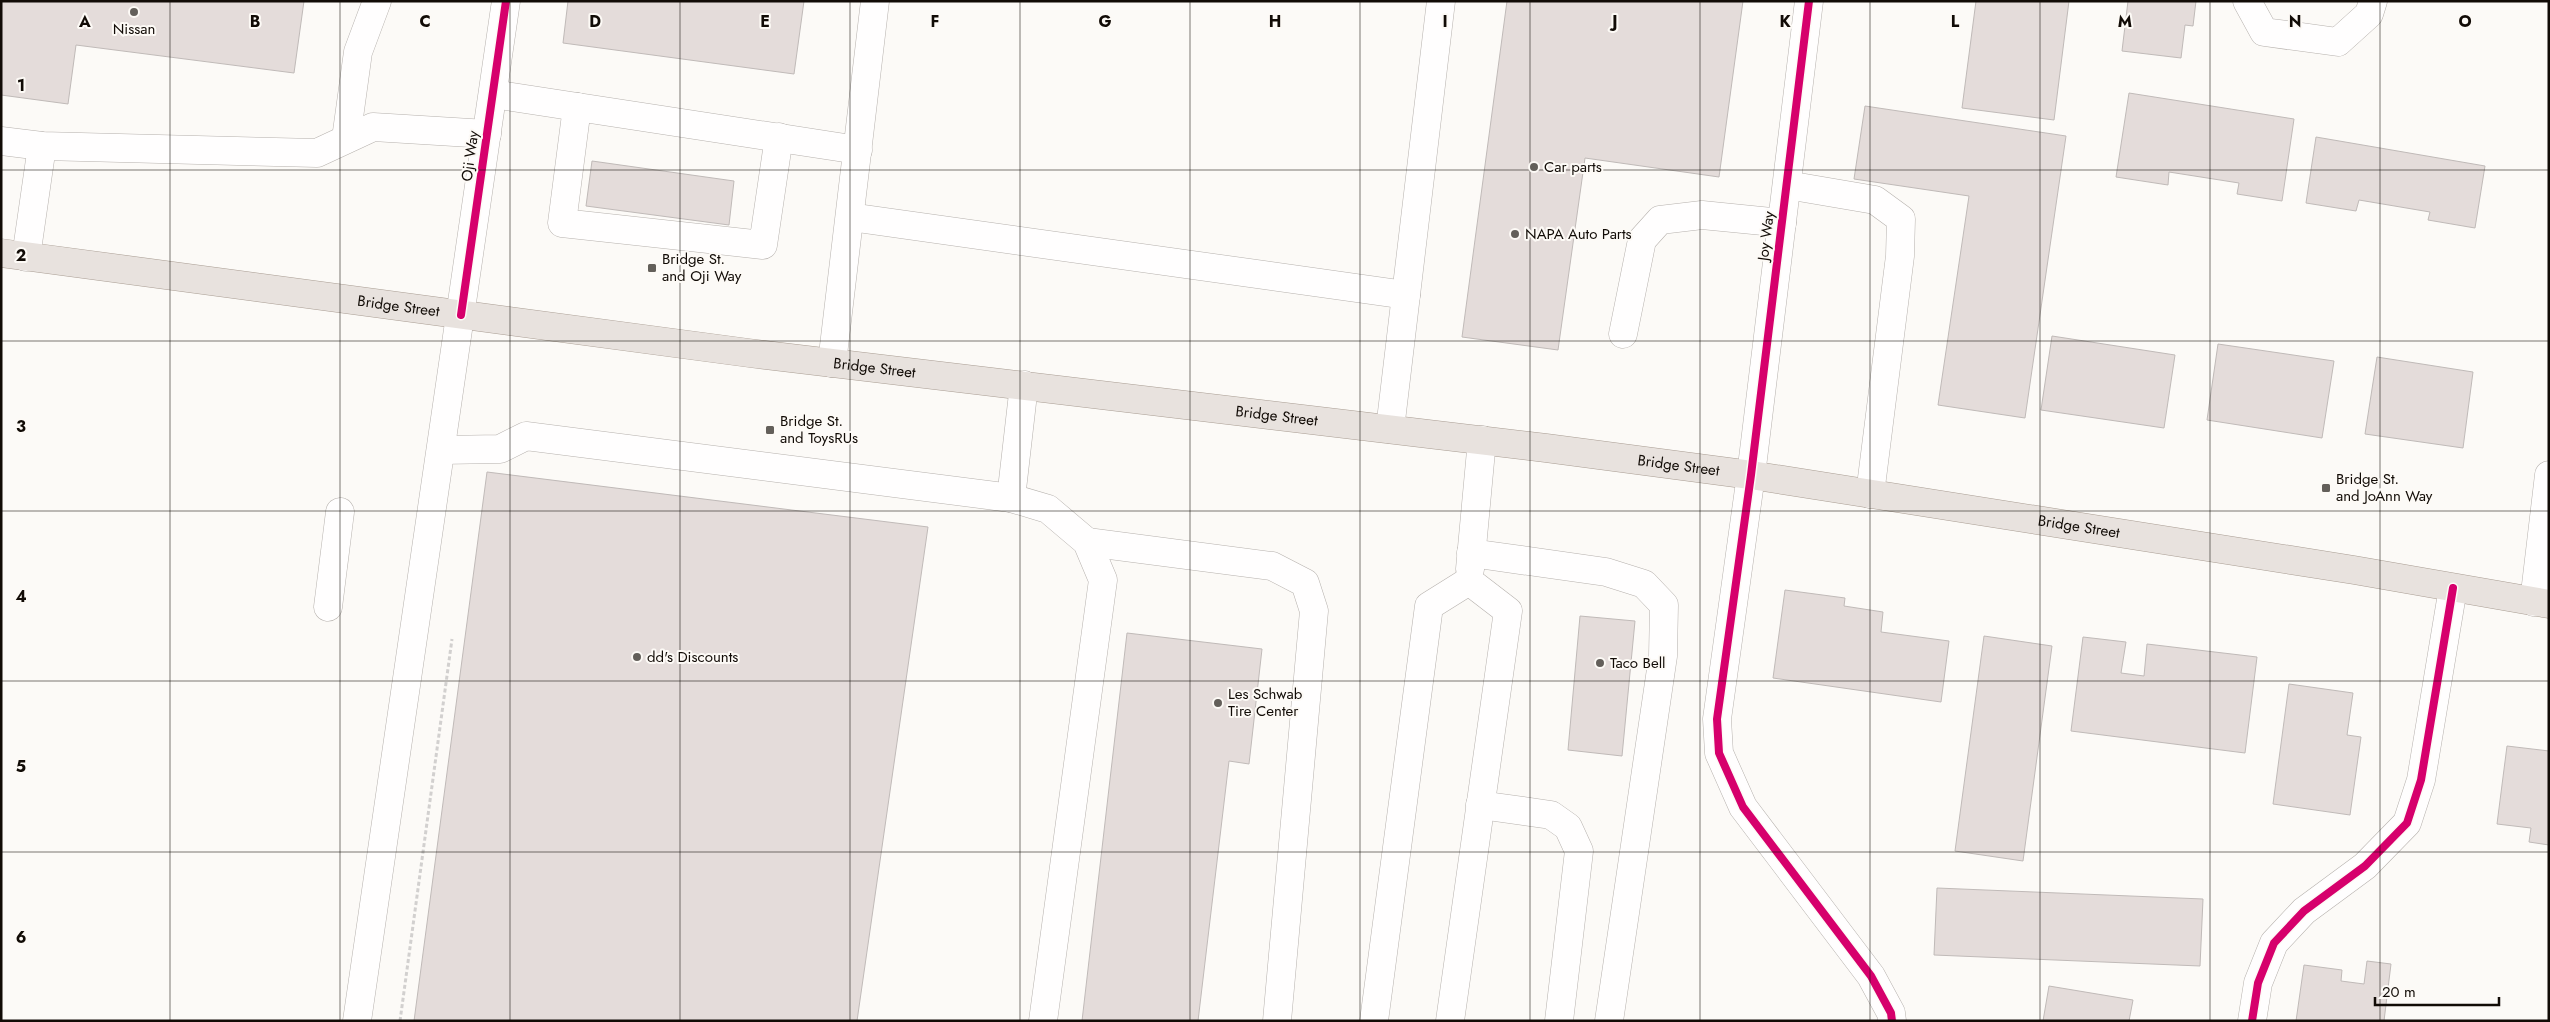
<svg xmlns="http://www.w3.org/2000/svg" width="2550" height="1022" viewBox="0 0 2550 1022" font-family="Jost,sans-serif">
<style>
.building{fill:#e4dcda;stroke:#c0bab8}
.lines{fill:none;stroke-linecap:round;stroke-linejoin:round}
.minor-casing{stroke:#b6b1ad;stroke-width:29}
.major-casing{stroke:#a99d93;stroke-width:29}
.path{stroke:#d2d0cf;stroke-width:3;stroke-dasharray:4 2.5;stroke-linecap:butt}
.minor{stroke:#fffefe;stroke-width:28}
.major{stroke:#e8e2de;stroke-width:28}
.cycleway-casing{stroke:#fdfaf6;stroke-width:11}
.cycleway{stroke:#d6006c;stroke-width:8}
.grid{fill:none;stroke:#110b06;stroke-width:1;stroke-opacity:0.55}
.poi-dot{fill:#635f5a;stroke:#fdfaf6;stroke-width:2}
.labels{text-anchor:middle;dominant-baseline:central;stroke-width:4;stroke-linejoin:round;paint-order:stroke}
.poi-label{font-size:15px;fill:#110b06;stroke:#fdfaf6;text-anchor:start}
.street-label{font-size:15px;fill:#110b06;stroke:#fdfaf6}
.grid-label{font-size:16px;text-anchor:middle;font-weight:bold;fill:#110b06;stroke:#fdfaf6;stroke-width:4;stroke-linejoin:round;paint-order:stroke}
</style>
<rect width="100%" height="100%" fill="#fcfaf7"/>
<g class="building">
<polygon points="1,1 304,1 294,73 76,45 68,104 1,95"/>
<polygon points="568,1 804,1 794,74 563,43"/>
<polygon points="1507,1 1743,1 1719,177 1585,158 1558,350 1462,337"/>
<polygon points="1976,1 2069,1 2054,120 1962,108"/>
<polygon points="2128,1 2196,1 2193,26 2185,25 2181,58 2122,51"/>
<polygon points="2129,93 2294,119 2282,201 2237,194 2239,183 2169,172 2168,185 2116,177"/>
<polygon points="1865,106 2066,136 2025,418 1938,405 1969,196 1854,179"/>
<polygon points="2316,137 2485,166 2475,228 2428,220 2430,212 2359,200 2356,211 2306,203"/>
<polygon points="592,161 734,181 729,225 586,206"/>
<polygon points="2052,336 2175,355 2164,428 2041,410"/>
<polygon points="2218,344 2334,361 2322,438 2207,420"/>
<polygon points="2377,357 2473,372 2463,448 2365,434"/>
<polygon points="487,472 928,527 857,1021 414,1021"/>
<polygon points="1785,590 1845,598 1844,606 1883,612 1881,632 1949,641 1941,702 1773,678"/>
<polygon points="1580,616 1635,621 1622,756 1568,750"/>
<polygon points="1127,633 1262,649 1249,764 1229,761 1198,1021 1082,1021"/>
<polygon points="1984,636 2052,646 2023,861 1955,851"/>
<polygon points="2083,637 2126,642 2121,673 2144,676 2147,644 2257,657 2245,753 2071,731"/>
<polygon points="2289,684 2353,693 2347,735 2361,737 2350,815 2273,804"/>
<polygon points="2507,746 2549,751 2549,845 2529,842 2531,828 2497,824"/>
<polygon points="1937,888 2203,899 2200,966 1934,955"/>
<polygon points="2367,961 2391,964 2384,1021 2296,1021 2304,965 2342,970 2341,981 2364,984"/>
<polygon points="2049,986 2133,1000 2129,1021 2043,1021"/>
</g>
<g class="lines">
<defs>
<g id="minor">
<polyline points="1809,1 1751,475 1717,719 1719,753 1743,807 1871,976 1891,1013 1892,1021"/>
<polyline points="2247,1 2264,32 2338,42 2369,14 2373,1"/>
<polyline points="493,94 858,150"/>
<polyline points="577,107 562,223 763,245 779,137"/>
<polyline points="346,139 358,52 377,1"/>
<polyline points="1,141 42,146 317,153 373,127 487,134"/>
<polyline points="1787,185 1875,200 1901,219 1900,256 1870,494"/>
<polyline points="850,217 1406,295"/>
<polyline points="26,257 42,146"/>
<polyline points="1623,334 1642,240 1660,220 1702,215 1782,223"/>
<polyline points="832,363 875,1"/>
<polyline points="1024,385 1011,498 1048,509 1087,542 1103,580 1043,1021"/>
<polyline points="1390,429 1441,1"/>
<polyline points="441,450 500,449 526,436 1011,498"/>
<polyline points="1087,542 1272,566 1305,583 1314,611 1277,1021"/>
<polyline points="1471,553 1606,572 1644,584 1664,605 1663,656 1609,1021"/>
<polyline points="1470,569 1482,440"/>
<polyline points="2534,602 2549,475"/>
<polyline points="328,607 340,512"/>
<polyline points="1480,805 1551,815 1568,827 1579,851 1559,1021"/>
<polyline points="357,1021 506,1"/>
<polyline points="1374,1021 1429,606 1469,581 1508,611 1450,1021"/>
<polyline points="2252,1021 2258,983 2274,943 2304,911 2365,866 2407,823 2421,780 2453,588"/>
</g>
<g id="major">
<path id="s1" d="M1,253L749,353L1546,448L1751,475L2354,570L2549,604"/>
</g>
</defs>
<use href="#minor" class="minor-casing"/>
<use href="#major" class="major-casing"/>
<polyline class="path" points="400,1021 452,639"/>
<use href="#minor" class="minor"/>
<use href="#major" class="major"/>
<defs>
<g id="cycleway">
<polyline points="1809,1 1751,475 1717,719 1719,753 1743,807 1871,976 1891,1013 1892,1021"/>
<polyline points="461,315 506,1"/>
<polyline points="2252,1021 2258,983 2274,943 2304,911 2365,866 2407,823 2421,780 2453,588"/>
</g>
</defs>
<use href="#cycleway" class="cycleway-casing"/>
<use href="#cycleway" class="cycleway"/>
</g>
<path class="grid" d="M170,1V1021M340,1V1021M510,1V1021M680,1V1021M850,1V1021M1020,1V1021M1190,1V1021M1360,1V1021M1530,1V1021M1700,1V1021M1870,1V1021M2040,1V1021M2210,1V1021M2380,1V1021M1,170H2549M1,341H2549M1,511H2549M1,681H2549M1,852H2549"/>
<g class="poi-dot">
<circle cx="134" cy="12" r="5"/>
<circle cx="1534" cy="167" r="5"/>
<circle cx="1515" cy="234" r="5"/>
<rect x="647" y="263" width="10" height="10" rx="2.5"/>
<rect x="765" y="425" width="10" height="10" rx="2.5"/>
<rect x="2321" y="483" width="10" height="10" rx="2.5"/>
<circle cx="637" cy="657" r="5"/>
<circle cx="1600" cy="663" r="5"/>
<circle cx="1218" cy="703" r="5"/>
</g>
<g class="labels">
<g class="poi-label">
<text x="134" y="29" text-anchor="middle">Nissan</text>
<text x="1544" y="167">Car parts</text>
<text x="1525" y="234">NAPA Auto Parts</text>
<text x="662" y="259">Bridge St.<tspan x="662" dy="17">and Oji Way</tspan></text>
<text x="780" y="421">Bridge St.<tspan x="780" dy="17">and ToysRUs</tspan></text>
<text x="2336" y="479">Bridge St.<tspan x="2336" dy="17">and JoAnn Way</tspan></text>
<text x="647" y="657">dd's Discounts</text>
<text x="1610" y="663">Taco Bell</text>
<text x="1228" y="694">Les Schwab<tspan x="1228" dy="17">Tire Center</tspan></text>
</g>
<g class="street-label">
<text transform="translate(470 156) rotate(-82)">Oji Way</text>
<text transform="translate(1766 236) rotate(-83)">Joy Way</text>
<text stroke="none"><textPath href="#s1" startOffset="401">Bridge Street</textPath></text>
<text stroke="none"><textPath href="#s1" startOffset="881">Bridge Street</textPath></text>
<text stroke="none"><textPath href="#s1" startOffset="1286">Bridge Street</textPath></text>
<text stroke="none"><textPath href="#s1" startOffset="1691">Bridge Street</textPath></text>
<text stroke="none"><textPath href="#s1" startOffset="2096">Bridge Street</textPath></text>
</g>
</g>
<g class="grid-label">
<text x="85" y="27">A</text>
<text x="255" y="27">B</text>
<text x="425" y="27">C</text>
<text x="595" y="27">D</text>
<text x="765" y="27">E</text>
<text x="935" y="27">F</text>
<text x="1105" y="27">G</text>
<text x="1275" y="27">H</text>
<text x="1445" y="27">I</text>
<text x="1615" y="27">J</text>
<text x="1785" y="27">K</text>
<text x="1955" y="27">L</text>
<text x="2125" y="27">M</text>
<text x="2295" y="27">N</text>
<text x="2465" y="27">O</text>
<text x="21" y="91">1</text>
<text x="21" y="261">2</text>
<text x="21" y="432">3</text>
<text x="21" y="602">4</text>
<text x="21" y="772">5</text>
<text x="21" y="943">6</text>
</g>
<rect width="2550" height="1022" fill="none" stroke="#110b06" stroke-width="5"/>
<path d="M2375 997v8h124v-8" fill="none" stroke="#110b06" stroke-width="2.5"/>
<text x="2382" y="997" font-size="15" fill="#110b06" stroke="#fdfaf6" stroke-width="4" paint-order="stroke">20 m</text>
</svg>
